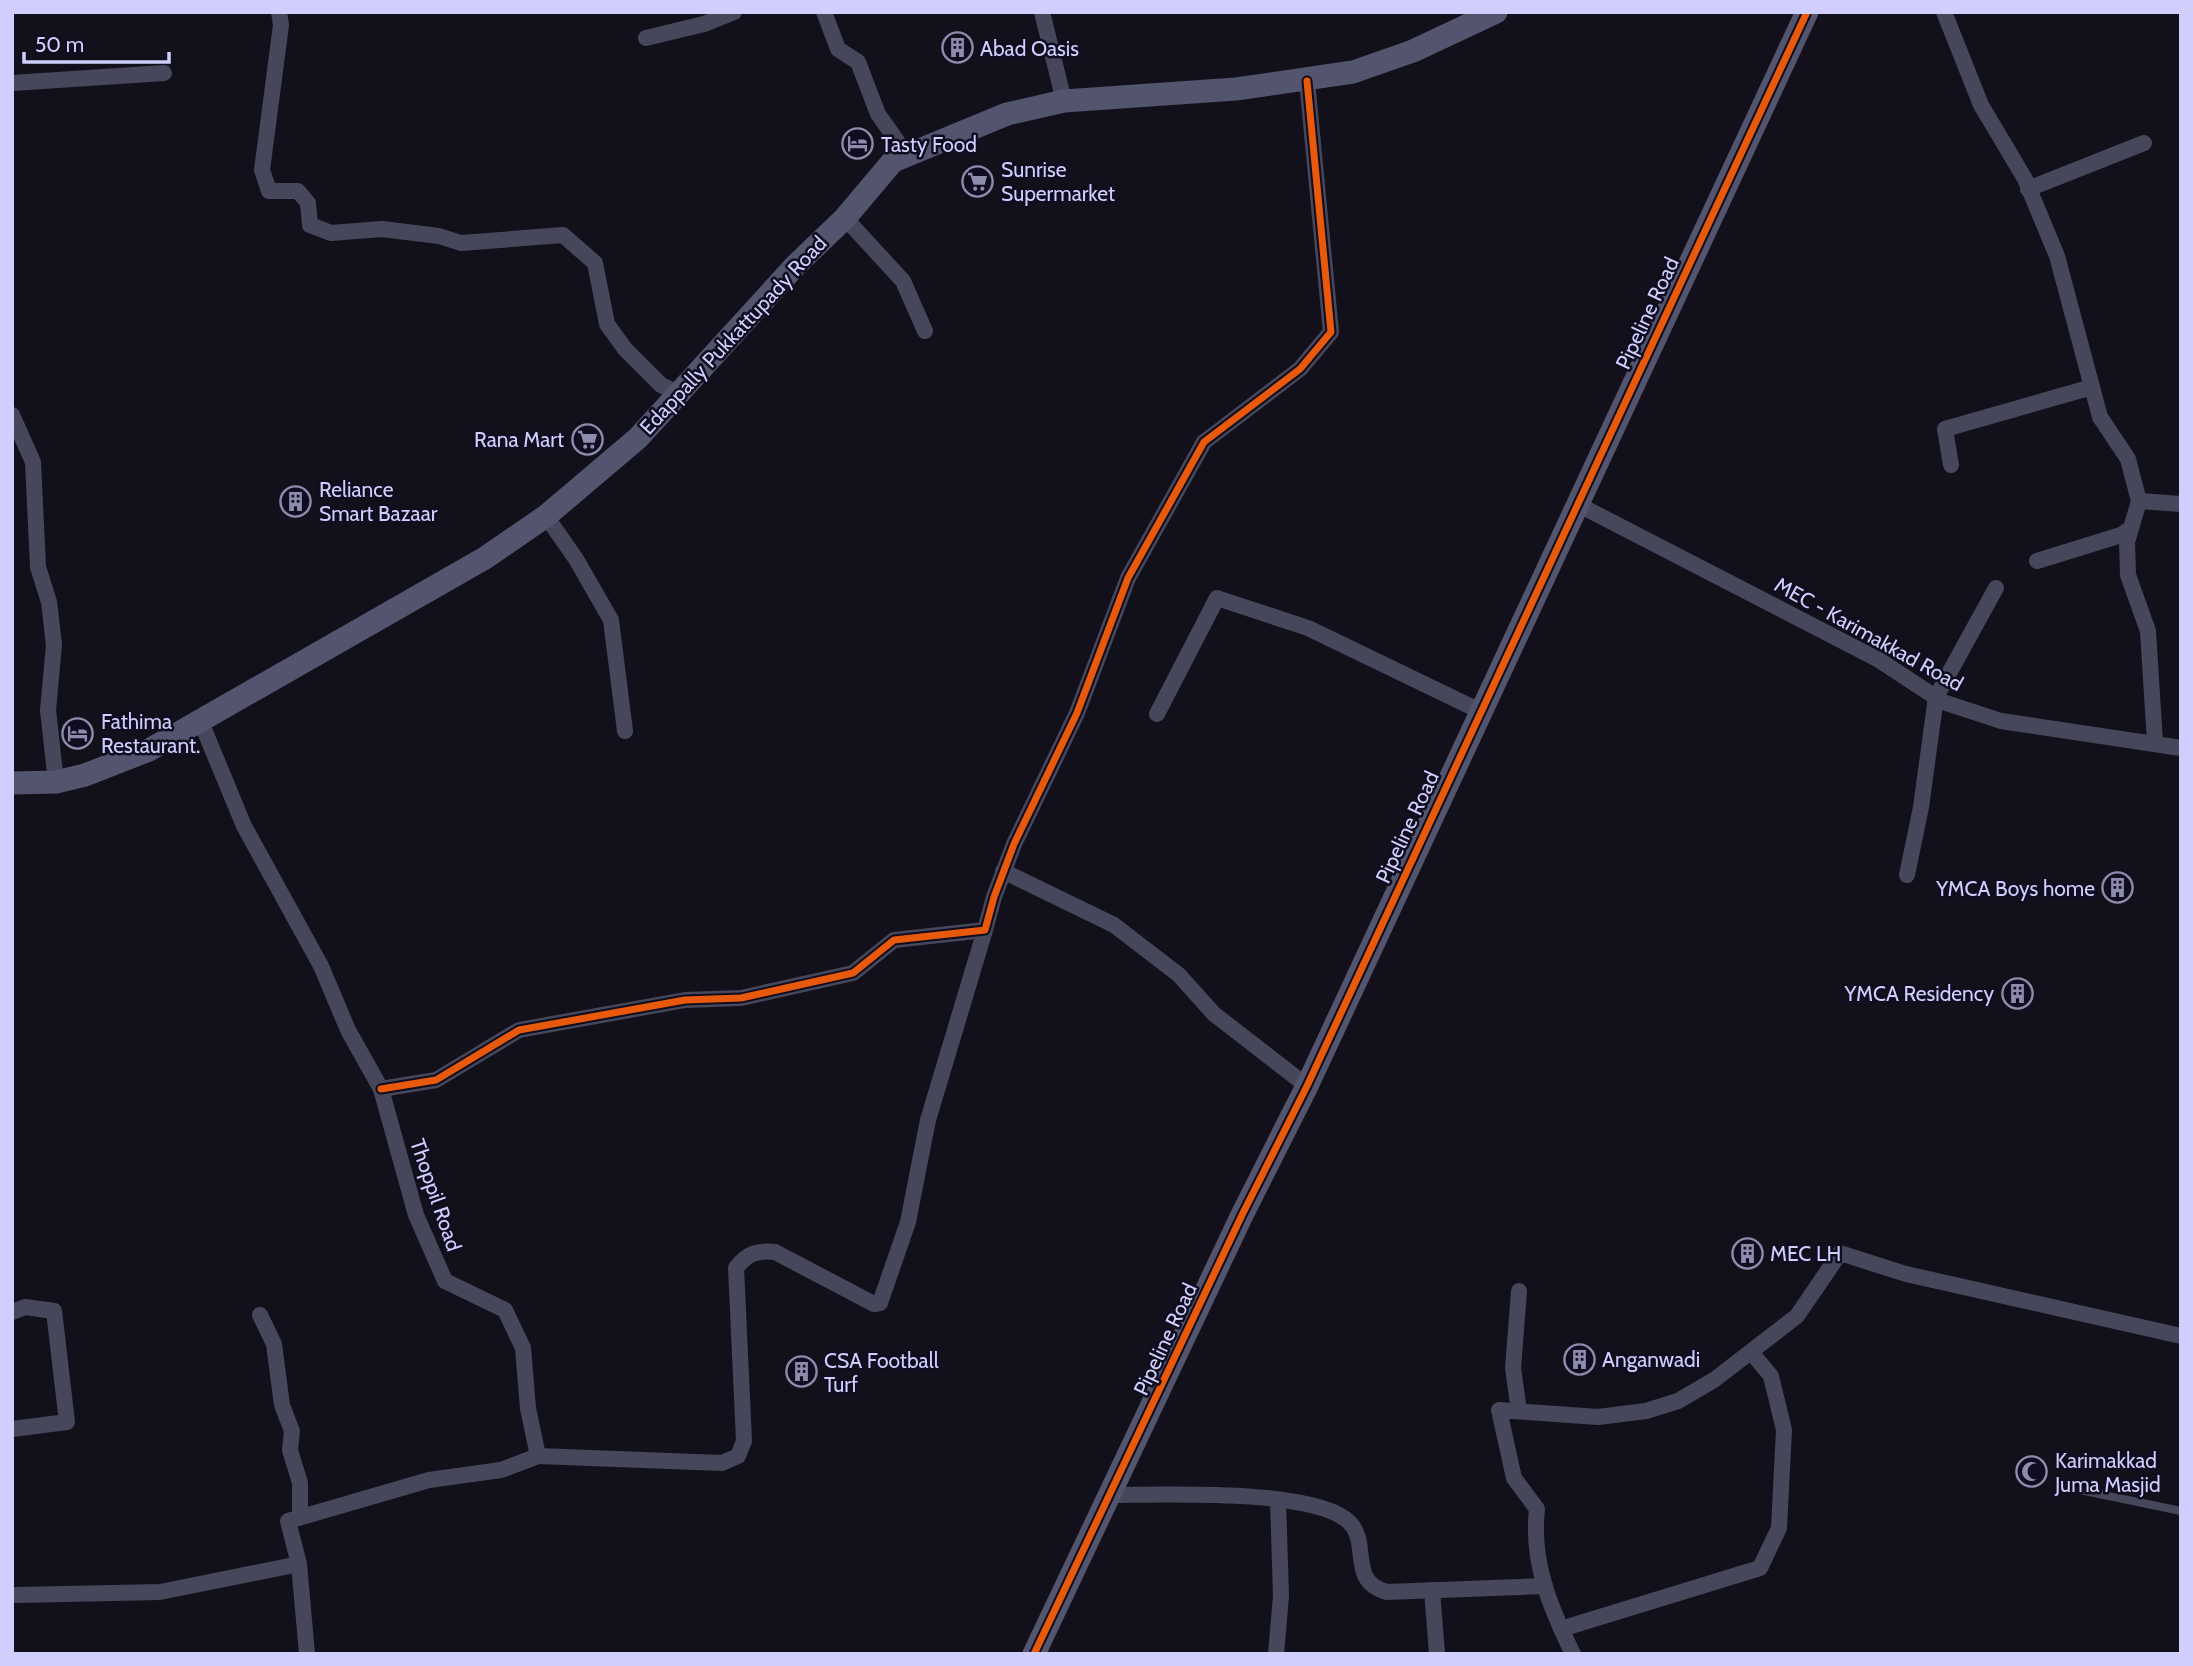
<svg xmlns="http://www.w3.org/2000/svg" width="2193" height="1666" viewBox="0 0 2193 1666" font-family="Cabin,sans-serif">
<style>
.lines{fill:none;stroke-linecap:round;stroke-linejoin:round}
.lane{stroke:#47475b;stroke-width:8}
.street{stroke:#47475b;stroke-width:16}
.secondary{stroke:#53546e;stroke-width:23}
.cycleway-casing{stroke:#0f0d1f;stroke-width:11}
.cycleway{stroke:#e8590c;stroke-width:7}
.labels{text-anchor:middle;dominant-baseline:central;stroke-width:5;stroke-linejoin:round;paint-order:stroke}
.poi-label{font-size:21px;fill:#d0cefc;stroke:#0f0d1f;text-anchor:start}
.street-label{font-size:21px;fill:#d0cefc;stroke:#0f0d1f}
</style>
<rect width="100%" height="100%" fill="#12111b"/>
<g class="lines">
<polyline class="lane" points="2080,1490 2181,1511"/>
<g class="street">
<polyline points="279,12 281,25 262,170 269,191 298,191 308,203 310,225 331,233 382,229 439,236 461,243 563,235 595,263 607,324 625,349 661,385 678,393"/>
<polyline points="824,12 838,49 858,62 878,114 907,155"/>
<polyline points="1042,12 1064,101"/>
<polyline points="1944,12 1981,105 2025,179 2057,256 2100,417 2128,459 2139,501 2127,542 2128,575 2148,631 2155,743"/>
<polyline points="646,38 704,24 734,12"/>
<polyline points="12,83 164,73"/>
<polyline points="2028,189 2144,143"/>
<polyline points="845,218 903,281 925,331"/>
<polyline points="12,415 33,462 38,567 49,602 54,645 48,710 56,782"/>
<polyline points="1951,465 1945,429 2092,387"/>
<polyline points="2139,501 2181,504"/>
<polyline points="1577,504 1879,660 1943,702 2001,721 2181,748"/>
<polyline points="546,516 576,559 611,620 625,731"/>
<polyline points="2037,561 2121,535 2131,528"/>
<polyline points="1157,714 1217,598 1308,628 1480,711"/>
<polyline points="201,722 244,826 321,966 348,1030 381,1089 416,1215 445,1281 505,1310 523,1348 528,1408 538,1456 501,1470 429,1480 288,1521 299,1564 307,1654"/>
<polyline points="1003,871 1114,925 1179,975 1214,1014 1307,1086"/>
<polyline points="1907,875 1921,807 1936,697 1996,588"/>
<polyline points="381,1089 436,1080 519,1030 685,1000 741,998 853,973 894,940 985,930 994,897 1014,844 1077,713 1128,578 1204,442 1300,369 1331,332 1307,81"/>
<polyline points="1519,1291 1513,1368 1519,1411"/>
<polyline points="12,1312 25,1307 54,1311 67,1422 12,1429"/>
<polyline points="260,1315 274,1344 282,1405 292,1431 290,1450 300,1483 300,1516"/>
<path d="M538,1456L722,1463L738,1456L744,1441L736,1268C747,1254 756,1250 775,1252L874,1304L880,1303L908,1222L928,1120L985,930"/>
<path d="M1110,1495C1161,1495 1314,1488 1349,1522C1371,1543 1347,1581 1387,1592L1545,1586"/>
<polyline points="1432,1590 1437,1654"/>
<polyline points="16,1595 160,1592 299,1564"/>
<polyline points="1561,1629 1760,1568 1779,1528 1784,1430 1771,1376 1751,1352"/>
<polyline points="1276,1654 1281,1596 1278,1500"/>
<path d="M1573,1654C1550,1607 1531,1562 1537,1509L1514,1478L1499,1410L1598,1417L1646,1411L1678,1401L1714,1380L1797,1316L1840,1253L1906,1274L2181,1336"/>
</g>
<g class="secondary">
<polyline points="12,783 56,782 85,775 149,750 485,558 546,516 638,438 795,266 845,218 893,161 1007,114 1064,101 1236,89 1353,72 1413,51 1496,12"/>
<polyline points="1034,1654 1242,1215 1307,1086 1807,12"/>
</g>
<defs>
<g id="cycleway">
<polyline points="381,1089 436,1080 519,1030 685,1000 741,998 853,973 894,940 985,930 994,897 1014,844 1077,713 1128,578 1204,442 1300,369 1331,332 1307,81"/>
<polyline points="1034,1654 1242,1215 1307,1086 1807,12"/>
</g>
</defs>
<use href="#cycleway" class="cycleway-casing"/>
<use href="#cycleway" class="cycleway"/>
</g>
<defs>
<symbol id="building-ring" viewBox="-11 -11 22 22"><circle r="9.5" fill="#0f0d1f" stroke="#8e8cad" stroke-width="1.5"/><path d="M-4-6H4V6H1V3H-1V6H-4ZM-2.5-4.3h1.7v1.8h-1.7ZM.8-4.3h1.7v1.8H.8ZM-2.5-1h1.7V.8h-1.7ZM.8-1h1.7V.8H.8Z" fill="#8e8cad"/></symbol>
<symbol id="hotel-ring" viewBox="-11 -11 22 22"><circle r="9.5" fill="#0f0d1f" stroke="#8e8cad" stroke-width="1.5"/><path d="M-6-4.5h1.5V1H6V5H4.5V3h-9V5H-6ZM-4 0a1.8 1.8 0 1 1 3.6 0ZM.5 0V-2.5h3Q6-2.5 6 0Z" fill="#8e8cad"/></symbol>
<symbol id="supermarket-ring" viewBox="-11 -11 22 22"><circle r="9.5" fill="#0f0d1f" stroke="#8e8cad" stroke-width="1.5"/><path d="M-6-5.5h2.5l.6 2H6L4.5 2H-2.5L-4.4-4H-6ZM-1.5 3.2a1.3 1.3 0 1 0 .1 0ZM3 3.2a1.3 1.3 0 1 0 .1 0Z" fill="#8e8cad"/></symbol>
<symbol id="mosque-ring" viewBox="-11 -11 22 22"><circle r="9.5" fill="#0f0d1f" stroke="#8e8cad" stroke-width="1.5"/><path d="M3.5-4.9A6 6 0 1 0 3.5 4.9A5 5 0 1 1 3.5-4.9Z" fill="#8e8cad"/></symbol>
</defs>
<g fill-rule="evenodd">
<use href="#building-ring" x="940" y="30" width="35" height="35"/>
<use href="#hotel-ring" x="840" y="126" width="35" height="35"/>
<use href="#supermarket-ring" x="960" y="164" width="35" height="35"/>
<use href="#supermarket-ring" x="570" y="422" width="35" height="35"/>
<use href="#building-ring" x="278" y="484" width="35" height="35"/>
<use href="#hotel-ring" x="60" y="716" width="35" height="35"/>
<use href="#building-ring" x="2100" y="870" width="35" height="35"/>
<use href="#building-ring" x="2000" y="976" width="35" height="35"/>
<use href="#building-ring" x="1730" y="1236" width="35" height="35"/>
<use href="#building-ring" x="1562" y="1342" width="35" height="35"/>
<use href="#building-ring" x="784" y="1354" width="35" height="35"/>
<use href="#mosque-ring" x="2014" y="1454" width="35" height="35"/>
</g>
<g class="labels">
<g class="poi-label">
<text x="980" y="48">Abad Oasis</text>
<text x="881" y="144">Tasty Food</text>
<text x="1001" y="169">Sunrise<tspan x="1001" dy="24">Supermarket</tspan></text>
<text x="564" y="439" text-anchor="end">Rana Mart</text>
<text x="319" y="489">Reliance<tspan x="319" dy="24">Smart Bazaar</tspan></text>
<text x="101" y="721">Fathima<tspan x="101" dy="24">Restaurant.</tspan></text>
<text x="2095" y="888" text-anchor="end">YMCA Boys home</text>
<text x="1994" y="993" text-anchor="end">YMCA Residency</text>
<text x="1770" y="1253">MEC LH</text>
<text x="1602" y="1359">Anganwadi</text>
<text x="824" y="1360">CSA Football<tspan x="824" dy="24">Turf</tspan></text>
<text x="2055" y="1460">Karimakkad<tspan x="2055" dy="24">Juma Masjid</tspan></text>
</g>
<g class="street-label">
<text transform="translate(1647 313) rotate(-65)">Pipeline Road</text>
<text transform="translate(733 335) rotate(-47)">Edappally Pukkattupady Road</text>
<text transform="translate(1869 634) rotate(29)">MEC - Karimakkad Road</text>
<text transform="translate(1407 827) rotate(-65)">Pipeline Road</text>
<text transform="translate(436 1195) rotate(71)">Thoppil Road</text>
<text transform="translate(1165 1339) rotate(-65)">Pipeline Road</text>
</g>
</g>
<rect width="2193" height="1666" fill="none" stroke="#d0cefc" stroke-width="28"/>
<path d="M24 52v10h145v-10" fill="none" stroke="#d0cefc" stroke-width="3.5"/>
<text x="35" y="52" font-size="21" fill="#d0cefc" stroke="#0f0d1f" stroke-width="5" paint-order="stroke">50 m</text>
</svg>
